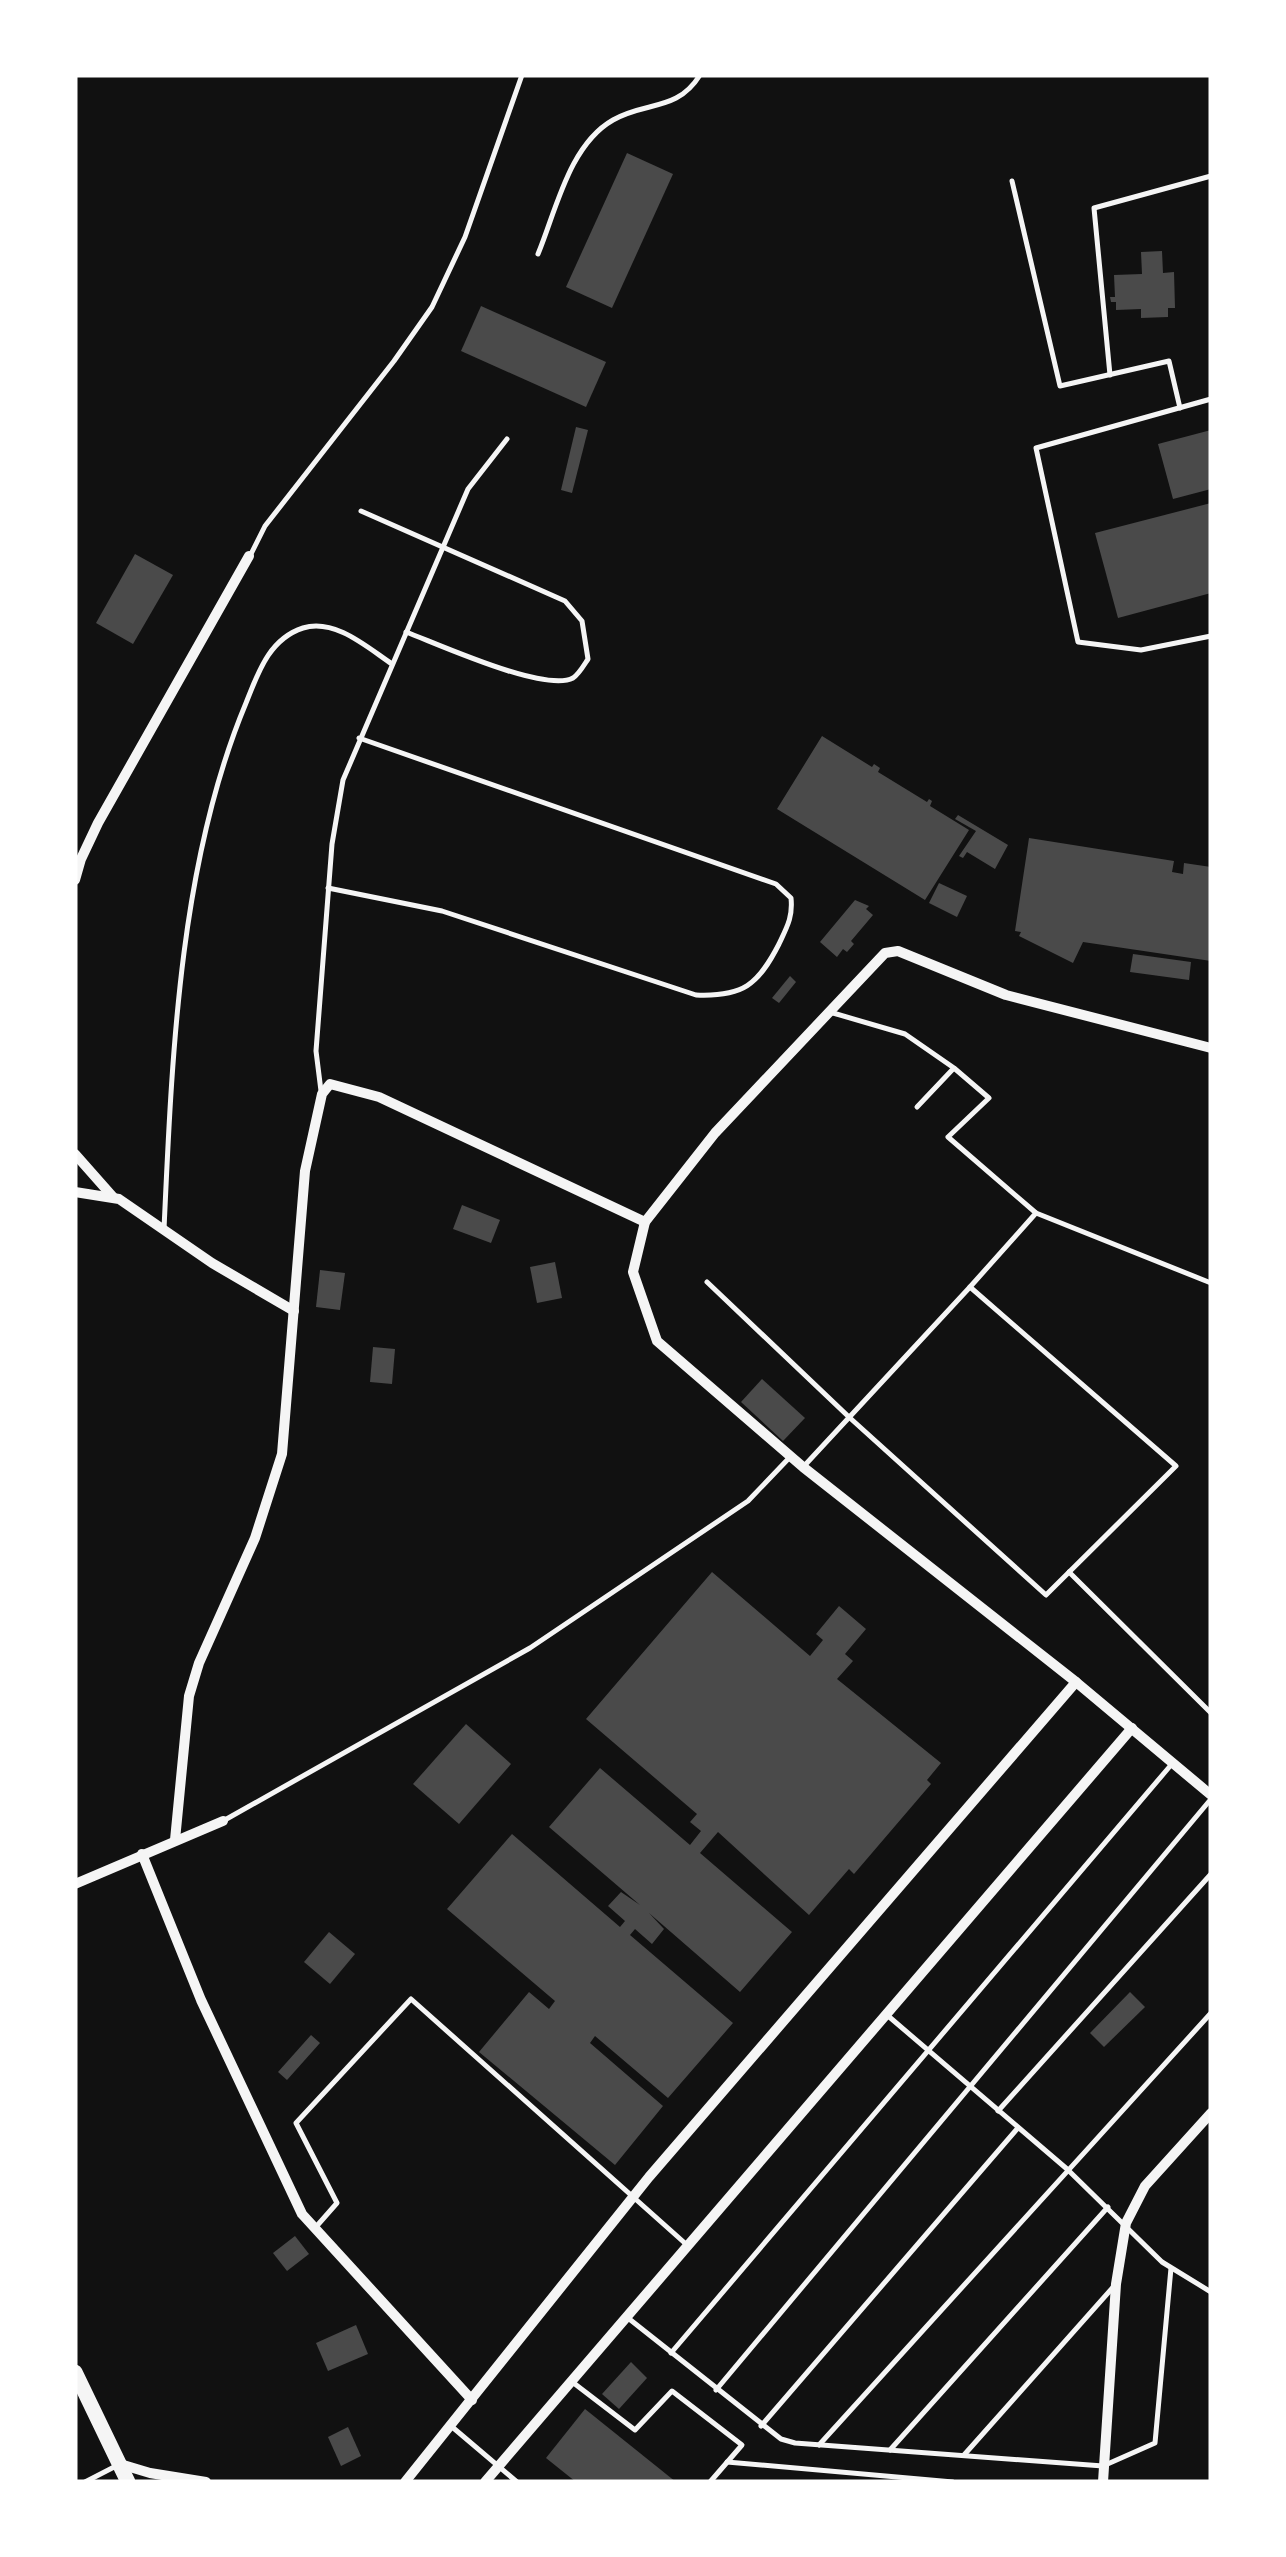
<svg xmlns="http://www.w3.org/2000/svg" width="1286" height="2557" viewBox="0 0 1286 2557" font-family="'IBM Plex Sans',sans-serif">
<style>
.building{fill:#4a4a4a}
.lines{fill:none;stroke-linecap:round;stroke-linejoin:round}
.service{stroke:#f5f5f5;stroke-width:5}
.minor{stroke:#f5f5f5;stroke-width:10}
.secondary{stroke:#f5f5f5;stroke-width:15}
</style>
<rect width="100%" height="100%" fill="#111"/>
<g class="building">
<polygon points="627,153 673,174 612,308 566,287"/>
<polygon points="1162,251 1163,273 1174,272 1175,308 1168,308 1168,317 1141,318 1141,309 1116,310 1116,302 1111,302 1110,297 1115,297 1114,275 1142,274 1141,252"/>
<polygon points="481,306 606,362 586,407 461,351"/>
<polygon points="576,427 588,430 572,493 561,490"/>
<polygon points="1211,430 1211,489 1173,499 1158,444"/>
<polygon points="1211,503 1211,593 1118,618 1095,533"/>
<polygon points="135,554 173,575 133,644 96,623"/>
<polygon points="822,736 872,767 874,764 880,768 878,772 927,802 929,799 932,801 930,806 969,830 925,900 777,809"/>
<polygon points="958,815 1008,845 995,869 967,852 963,858 959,856 976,831 955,819"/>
<polygon points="1029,838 1174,861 1172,872 1183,874 1184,863 1211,867 1211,961 1083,942 1073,963 1019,936 1021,932 1015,931"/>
<polygon points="939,883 967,896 957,917 929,903"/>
<polygon points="855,900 869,906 866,909 873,915 851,941 854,944 847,952 843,949 837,957 820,942"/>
<polygon points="1133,954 1191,962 1189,980 1130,972"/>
<polygon points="790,976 796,982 779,1003 772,998"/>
<polygon points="462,1205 500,1220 491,1243 453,1229"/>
<polygon points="555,1262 562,1298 537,1303 530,1267"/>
<polygon points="320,1270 345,1273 340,1310 316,1307"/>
<polygon points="373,1347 395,1349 392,1384 370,1382"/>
<polygon points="762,1379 805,1418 783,1441 741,1402"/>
<polygon points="712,1572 810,1656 823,1640 816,1634 839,1606 866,1629 845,1654 853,1661 837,1679 941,1763 927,1780 931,1784 854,1874 849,1869 809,1915 718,1832 700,1853 792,1932 740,1992 649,1913 664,1929 652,1944 635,1929 630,1935 733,2023 668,2098 595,2036 590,2043 663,2106 615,2165 479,2052 529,1992 549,2009 555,2001 447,1909 512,1834 620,1927 625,1921 608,1906 621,1892 640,1905 549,1827 600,1768 690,1845 701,1831 690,1822 697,1814 586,1719"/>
<polygon points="466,1724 511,1764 459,1824 413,1784"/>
<polygon points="329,1932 355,1954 330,1984 304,1962"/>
<polygon points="1130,1992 1145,2007 1104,2047 1090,2033"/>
<polygon points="311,2035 320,2043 287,2080 278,2072"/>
<polygon points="295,2236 309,2254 287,2271 273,2253"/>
<polygon points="356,2325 368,2354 328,2371 316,2343"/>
<polygon points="631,2362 647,2378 619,2409 602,2394"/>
<polygon points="585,2409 676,2482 576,2482 546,2458"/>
<polygon points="348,2427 361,2456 341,2466 328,2437"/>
</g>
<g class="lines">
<g class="service">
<polyline points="1012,181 1060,386 1169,361 1180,408"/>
<path d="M538,254C556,211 569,145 613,120C646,101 677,112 700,75"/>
<polyline points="1110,375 1094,208 1211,176"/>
<polyline points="1211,399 1036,448 1078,642 1141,650 1211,636"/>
<path d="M361,511L565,601L582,621L588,659C584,665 579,674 573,678C545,693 438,644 406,632"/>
<polyline points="251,554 265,526 394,361 432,307 465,237 522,75"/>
<path d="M328,888L442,911L696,995C743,997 758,985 779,944C787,927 793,917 791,898L776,884L359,738"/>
<polyline points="321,1091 316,1051 332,844 343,780 468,489 507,439"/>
<polyline points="917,1107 953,1069"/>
<polyline points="1036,1213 1211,1283"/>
<path d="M164,1229C172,1057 179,863 246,703C258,673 269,639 303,628C335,618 368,648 392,664"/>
<polyline points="707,1282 850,1418 1046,1595 1176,1466 970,1287 1036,1213 948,1137 989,1098 954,1068 905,1034 833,1013"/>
<polyline points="805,1465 970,1287"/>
<polyline points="1069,1572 1211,1713"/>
<polyline points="223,1821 530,1648 748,1501 791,1456"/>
<polyline points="887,2015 1067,2169 1162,2262 1211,2292"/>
<polyline points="998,2111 1211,1874"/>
<polyline points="315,2228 337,2203 296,2123 411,1999 687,2245"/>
<polyline points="628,2318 781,2439 795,2443 1103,2466 1155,2443 1171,2268"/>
<polyline points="671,2353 1171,1765"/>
<polyline points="571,2381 635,2430 672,2391 742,2445 710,2482"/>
<polyline points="716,2390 1211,1799"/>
<polyline points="451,2426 517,2482"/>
<polyline points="761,2426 1017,2129"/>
<polyline points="819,2445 1211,2013"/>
<polyline points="890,2450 1108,2207"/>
<polyline points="964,2455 1115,2285"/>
<polyline points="727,2462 953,2482"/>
<polyline points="85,2482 118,2465"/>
</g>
<g class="minor">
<polyline points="75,880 81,859 98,823 249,556"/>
<polyline points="1211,1048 1006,995 898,951 885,953 715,1133 645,1222 633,1272 657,1341 803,1467 1076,1682 1211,1795"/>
<polyline points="75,1154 113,1197"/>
<polyline points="75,1192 119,1199 212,1263 294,1311"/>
<polyline points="175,1840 189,1696 199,1663 255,1538 282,1454 305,1171 322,1094 330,1084 379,1097 645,1222"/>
<polyline points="142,1854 201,2000 302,2214 472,2400"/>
<polyline points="75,1884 223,1821"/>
<polyline points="120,2464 150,2473 206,2482"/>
<polyline points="405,2482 649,2177 1076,1682"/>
<polyline points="485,2482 1132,1728"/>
<polyline points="1103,2482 1116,2284 1126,2223 1145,2186 1211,2113"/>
</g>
<polyline class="secondary" points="75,2372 128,2482"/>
</g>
<rect width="1286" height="2557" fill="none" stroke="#ffffff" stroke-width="155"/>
</svg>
